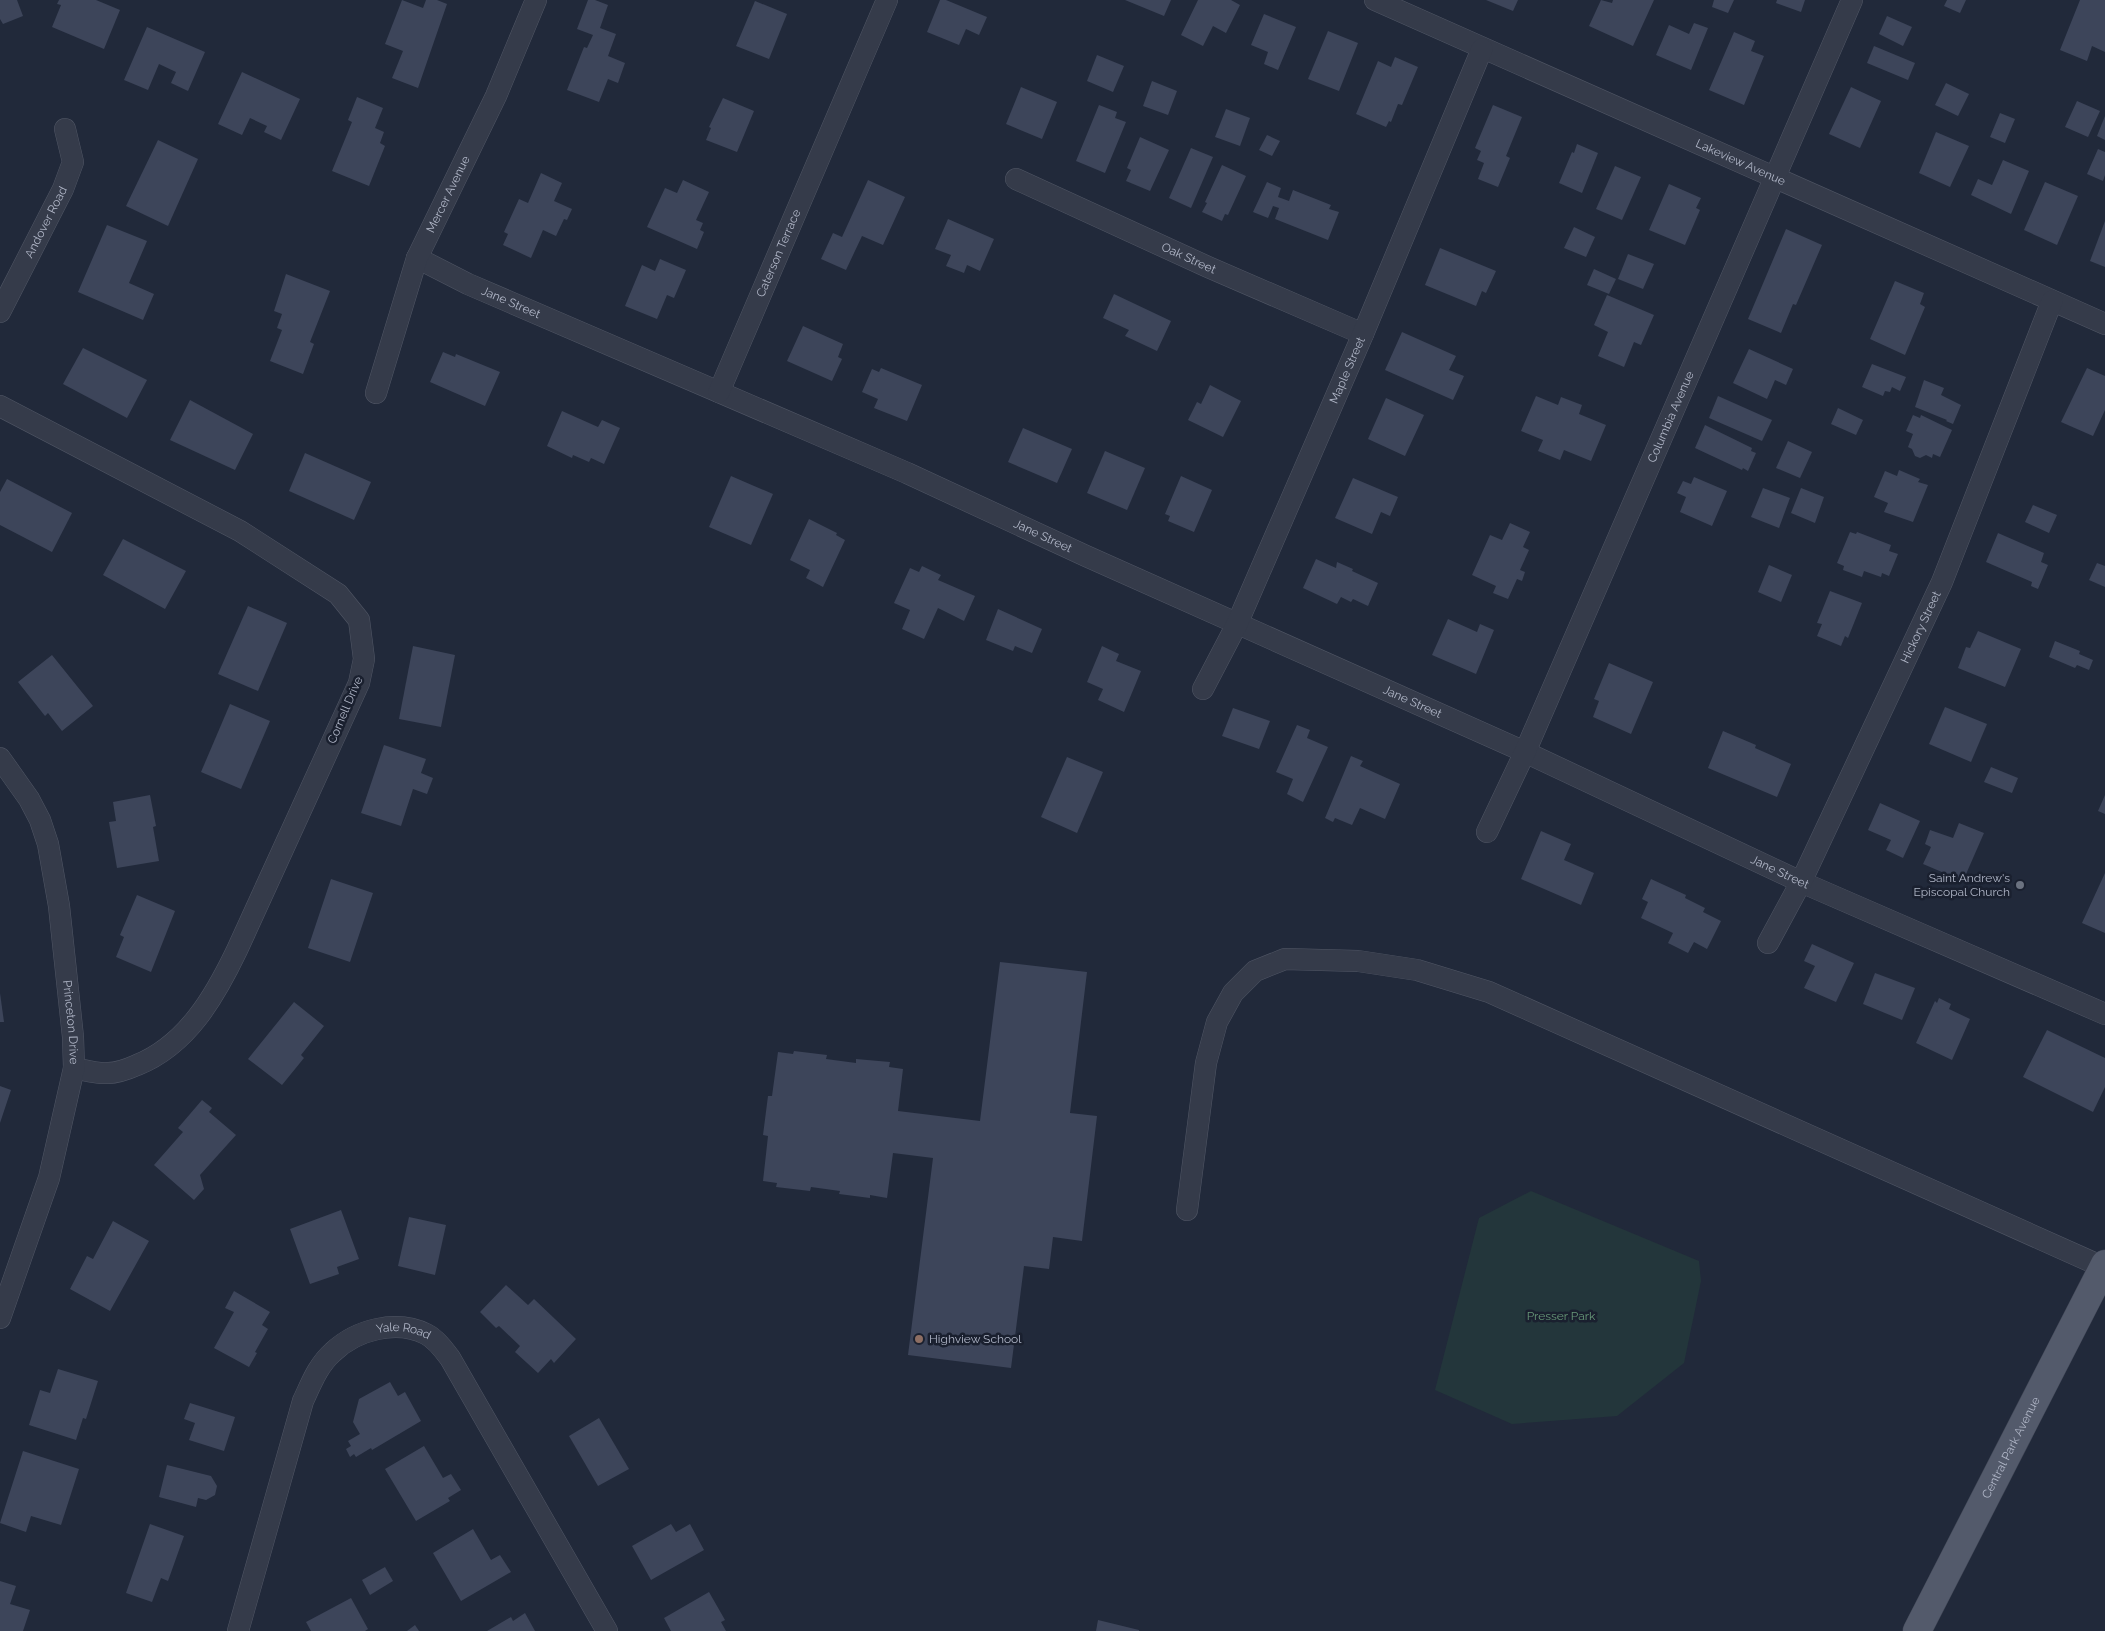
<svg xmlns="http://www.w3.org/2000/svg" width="2105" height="1631" viewBox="0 0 2105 1631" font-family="Raleway,sans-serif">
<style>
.green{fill:#23363b}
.building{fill:#3d455a}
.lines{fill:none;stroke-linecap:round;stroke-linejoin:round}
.street-casing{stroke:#505665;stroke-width:22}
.primary-casing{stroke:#3e4454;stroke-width:29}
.street{stroke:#353b4a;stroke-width:21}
.primary{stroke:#535a6b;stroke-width:28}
.worship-dot{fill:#6b7280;stroke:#1a202f;stroke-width:2}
.education-dot{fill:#8d6e63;stroke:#1a202f;stroke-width:2}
.labels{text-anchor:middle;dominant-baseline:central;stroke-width:5;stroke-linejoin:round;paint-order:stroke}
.street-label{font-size:12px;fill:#b0b6c7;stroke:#1a202f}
.poi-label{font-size:12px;fill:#b0b6c7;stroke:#1a202f;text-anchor:end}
.park-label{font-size:12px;fill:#679878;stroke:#1a202f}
</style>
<rect width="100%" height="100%" fill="#21293a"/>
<polygon class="green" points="1531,1191 1699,1261 1701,1281 1684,1363 1617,1416 1512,1424 1435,1390 1479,1218"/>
<g class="building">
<polygon points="0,0 17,0 23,16 3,24 0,19"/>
<polygon points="59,0 96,0 120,10 104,49 52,27 61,5 57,4"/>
<polygon points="402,0 423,8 426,0 437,0 447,4 418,88 392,78 403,51 385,44"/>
<polygon points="588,0 595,0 608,5 600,28 616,34 608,56 625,63 618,83 608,79 599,102 567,90 584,47 587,48 593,35 577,29"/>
<polygon points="940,0 946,0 987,17 979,35 966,29 959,45 927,32"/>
<polygon points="1125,0 1171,0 1164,16"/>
<polygon points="1198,0 1231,0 1240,5 1226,33 1213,26 1203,46 1181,35"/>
<polygon points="1486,0 1518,0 1513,11"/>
<polygon points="1601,0 1612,3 1613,0 1654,0 1633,46 1589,26"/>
<polygon points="1714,0 1734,0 1728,13 1712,7"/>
<polygon points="1777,0 1805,0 1801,12 1776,3"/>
<polygon points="1947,0 1966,0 1960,13 1944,6"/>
<polygon points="2080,0 2105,0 2105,52 2092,46 2087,61 2060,50"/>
<polygon points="755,1 787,14 769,59 736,46"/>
<polygon points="1264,14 1296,27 1278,70 1264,64 1268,52 1251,45"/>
<polygon points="1887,16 1912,27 1903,46 1879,34"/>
<polygon points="1694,23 1708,28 1691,70 1656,55 1669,25 1689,34"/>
<polygon points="147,27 205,52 188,91 171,83 176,72 159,64 148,90 124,80"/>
<polygon points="1328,31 1358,43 1339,91 1308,79"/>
<polygon points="1734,32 1755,41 1751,51 1764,56 1744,105 1709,90"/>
<polygon points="1874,46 1915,63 1908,80 1867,63"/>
<polygon points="1097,55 1124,66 1113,92 1087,81"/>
<polygon points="1395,57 1418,67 1402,105 1398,104 1391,122 1389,121 1386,127 1356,114 1378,61 1391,67"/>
<polygon points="242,72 300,99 281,140 264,132 267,126 250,118 242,135 218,124"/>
<polygon points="1152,81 1177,91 1168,115 1143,106"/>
<polygon points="1946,83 1969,94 1958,116 1935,105"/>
<polygon points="1021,87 1057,102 1042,139 1006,124"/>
<polygon points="1851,87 1881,101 1860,148 1829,134"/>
<polygon points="357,97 383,108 375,128 384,132 380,143 385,146 369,186 332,171 352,122 348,120"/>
<polygon points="723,98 754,111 737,152 706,140 711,128 709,127"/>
<polygon points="2077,101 2100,111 2088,137 2065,127"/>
<polygon points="1099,105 1117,112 1115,118 1126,122 1105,173 1076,161"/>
<polygon points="1493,105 1522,117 1506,156 1510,158 1498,187 1478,179 1484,163 1477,160 1481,151 1475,148"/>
<polygon points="1226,109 1250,118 1240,146 1215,137"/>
<polygon points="2000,113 2015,119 2005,143 1990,137"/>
<polygon points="2105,116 2105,140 2097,136"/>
<polygon points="1936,132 1969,146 1950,187 1919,173"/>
<polygon points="1267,135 1280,141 1272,156 1259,150"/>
<polygon points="1140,137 1169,150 1150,191 1126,181 1131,170 1127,168"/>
<polygon points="158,140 198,159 168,226 126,206"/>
<polygon points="1577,144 1598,153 1582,193 1559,183 1572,152 1574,153"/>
<polygon points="1191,148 1213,157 1191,208 1169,198"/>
<polygon points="2098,149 2105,152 2105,175 2103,181 2087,174"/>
<polygon points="2003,160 2029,171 2011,214 1971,195 1978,179 1992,185"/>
<polygon points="1222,165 1246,176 1228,215 1225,214 1222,221 1202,212 1207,203 1205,202"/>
<polygon points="1615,166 1641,177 1622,220 1596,209"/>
<polygon points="541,173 562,183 554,201 572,209 567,220 564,219 556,236 543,230 531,258 503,245 508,234 504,232 519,199 528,203"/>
<polygon points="683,180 709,192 696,220 703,223 700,230 704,232 697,249 647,227 665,188 677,193"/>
<polygon points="868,180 905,197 883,245 862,236 846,270 821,259 833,233 842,237"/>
<polygon points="1267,182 1281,188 1278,197 1289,201 1293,190 1331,205 1329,209 1339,212 1328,240 1275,219 1279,208 1273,206 1268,218 1253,212"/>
<polygon points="2045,182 2078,196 2057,245 2024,230"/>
<polygon points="1669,184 1701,198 1696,208 1700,210 1685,245 1649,230"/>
<polygon points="948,219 994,239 980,271 967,265 964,273 946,266 951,255 935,249"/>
<polygon points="2105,221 2105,267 2090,261"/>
<polygon points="107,225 147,241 129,283 154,294 143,320 78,292"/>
<polygon points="1574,227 1595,237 1586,257 1564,248"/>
<polygon points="1786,229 1822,245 1796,305 1793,304 1781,333 1748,319"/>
<polygon points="1440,248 1496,271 1486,293 1482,291 1476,306 1425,285"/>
<polygon points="1628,254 1654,264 1643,289 1618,279"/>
<polygon points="660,259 686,270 674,298 667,295 657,319 625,306 642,265 655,271"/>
<polygon points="1594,269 1616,279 1609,294 1587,285"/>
<polygon points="286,274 330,291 310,342 314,344 303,374 270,361 282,330 277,328 282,314 274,311"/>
<polygon points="1895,281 1924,293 1920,304 1925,307 1905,355 1870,339"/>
<polygon points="1114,294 1171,321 1157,351 1125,336 1129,330 1103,318"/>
<polygon points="1607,295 1654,315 1641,345 1634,342 1624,367 1598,356 1608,332 1594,325"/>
<polygon points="803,326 843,344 838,357 842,359 832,381 787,361"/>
<polygon points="1402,332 1456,356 1449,370 1464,376 1453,400 1385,370"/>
<polygon points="83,348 147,380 127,418 63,384"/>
<polygon points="1749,349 1793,369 1786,385 1775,380 1767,399 1733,383"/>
<polygon points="443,352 455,357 456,354 500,372 485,406 430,382"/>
<polygon points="1872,364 1906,377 1900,391 1892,387 1890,392 1885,391 1883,396 1862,387"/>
<polygon points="881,368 922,385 907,421 874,408 878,399 862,392 872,369 879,372"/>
<polygon points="2087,368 2105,376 2105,410 2093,436 2061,422"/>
<polygon points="1924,380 1944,388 1941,395 1961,405 1953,424 1946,421 1947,420 1915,407"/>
<polygon points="1210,385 1241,401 1223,437 1188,420 1197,402 1201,404"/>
<polygon points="1536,396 1558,405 1561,397 1582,405 1579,414 1606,425 1591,461 1564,450 1560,460 1538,451 1543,440 1521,431"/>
<polygon points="1718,396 1772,420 1762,441 1709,418"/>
<polygon points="1386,398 1424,415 1405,456 1368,439"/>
<polygon points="190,400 253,434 235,470 170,440"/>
<polygon points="1838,408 1863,420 1856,435 1831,424"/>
<polygon points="562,411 598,427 602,420 620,428 604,464 591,458 589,462 573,455 572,458 547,446"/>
<polygon points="1913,415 1920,418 1921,415 1952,430 1940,457 1933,454 1932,458 1926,455 1920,458 1915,456 1912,449 1908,447 1913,434 1906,431"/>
<polygon points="1705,425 1752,448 1751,451 1756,453 1748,471 1743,468 1742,470 1695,448"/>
<polygon points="1023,428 1072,449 1057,483 1008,462"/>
<polygon points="1788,441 1812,452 1800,478 1776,468"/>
<polygon points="1105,451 1145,468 1127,510 1087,493"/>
<polygon points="305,453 371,482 354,520 289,491"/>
<polygon points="1899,470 1920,479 1918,482 1928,485 1913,522 1884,512 1888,503 1874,497 1885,471 1897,476"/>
<polygon points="731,476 773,494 751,545 709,527"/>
<polygon points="1181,476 1212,490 1194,532 1168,521 1170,516 1165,514"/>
<polygon points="1694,477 1727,491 1712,526 1680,512 1686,497 1677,493 1683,481 1691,484"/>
<polygon points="1353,478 1398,497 1390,516 1381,512 1372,534 1335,518"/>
<polygon points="7,479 72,513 52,552 0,525 0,492"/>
<polygon points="1763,488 1790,498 1779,528 1751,517"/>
<polygon points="1801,488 1824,497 1815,523 1791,513"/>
<polygon points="2033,505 2057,515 2049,533 2025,522"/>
<polygon points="809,519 837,533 836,535 845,540 823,587 806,578 810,570 790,560"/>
<polygon points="1510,523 1530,532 1523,547 1529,550 1520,570 1525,572 1522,581 1517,579 1508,599 1493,593 1496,586 1472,575 1490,535 1502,540"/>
<polygon points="1850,532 1856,534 1857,532 1891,545 1889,551 1898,554 1889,576 1882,573 1881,577 1864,571 1862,577 1843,570 1844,566 1837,563"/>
<polygon points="1998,533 2044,553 2041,562 2048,565 2038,589 2031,586 2032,582 1986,562"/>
<polygon points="123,539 186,571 165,609 103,575"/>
<polygon points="1316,559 1336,568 1337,562 1353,569 1352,571 1378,583 1368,606 1353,599 1351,602 1341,597 1337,604 1303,588"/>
<polygon points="2097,563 2105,566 2105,587 2089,580"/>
<polygon points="1769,565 1792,575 1781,602 1758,592"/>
<polygon points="922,566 941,575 938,580 975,596 964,621 938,608 924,639 902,629 910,610 894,603 910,568 919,572"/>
<polygon points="1830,591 1862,603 1848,638 1845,636 1841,646 1817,636 1822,624 1817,623"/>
<polygon points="248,606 287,623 258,691 218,674"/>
<polygon points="998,609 1042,629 1032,653 1015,646 1013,651 986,640"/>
<polygon points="1448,619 1477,632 1480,624 1494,630 1476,674 1432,655"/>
<polygon points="1978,631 2021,649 2005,687 1958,668 1966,647 1970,648"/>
<polygon points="2055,641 2080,651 2079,654 2093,660 2089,670 2077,665 2075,668 2049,657"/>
<polygon points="413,646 455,655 441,727 399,719"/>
<polygon points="1102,646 1119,654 1116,661 1141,671 1124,712 1098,700 1103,689 1087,682"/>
<polygon points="52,655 93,706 62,731 48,713 45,716 18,682"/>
<polygon points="1609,663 1653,682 1631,734 1593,717 1599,701 1594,699"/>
<polygon points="230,704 270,721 241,789 201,772"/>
<polygon points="1945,707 1987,724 1971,762 1929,744"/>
<polygon points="1233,708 1270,721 1259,749 1222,736"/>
<polygon points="1297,725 1310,730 1307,738 1328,747 1303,802 1287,794 1293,779 1276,772"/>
<polygon points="1723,731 1756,745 1755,748 1791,764 1777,797 1708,768"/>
<polygon points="384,745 426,759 421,773 433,778 427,794 413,789 401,826 361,813"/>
<polygon points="1351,756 1363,761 1360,766 1400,784 1385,819 1360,808 1352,825 1335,818 1333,822 1325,818"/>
<polygon points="1067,757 1103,772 1077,833 1041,817"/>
<polygon points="1991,767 2018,778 2012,793 1984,782"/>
<polygon points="150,795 156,826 153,827 159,861 117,868 109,822 116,821 113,802"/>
<polygon points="2105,795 2105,814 2098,811"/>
<polygon points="1880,803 1920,821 1903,858 1886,850 1891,840 1868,830"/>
<polygon points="1959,823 1984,833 1963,881 1923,864 1931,847 1925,844 1930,830 1953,838"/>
<polygon points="1541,831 1571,844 1564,860 1594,873 1581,905 1521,879"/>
<polygon points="2105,873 2105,933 2082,923"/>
<polygon points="331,879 373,893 350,962 308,948"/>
<polygon points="1651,879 1686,895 1685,898 1705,908 1703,912 1721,921 1707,949 1694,942 1688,953 1668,943 1673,933 1641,918 1648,902 1642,899"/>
<polygon points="137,895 175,911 151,972 116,957 124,937 120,935"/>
<polygon points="1812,944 1854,963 1836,1002 1804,988 1815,966 1804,961"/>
<polygon points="1000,962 1087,972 1070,1113 1097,1116 1082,1241 1053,1237 1049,1269 1024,1266 1011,1368 908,1355 933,1158 893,1153 887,1198 870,1195 870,1198 839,1194 840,1191 811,1187 810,1191 776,1187 777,1183 763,1181 768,1136 763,1135 768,1096 772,1096 778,1052 793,1054 794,1051 827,1055 826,1059 856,1063 856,1059 890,1062 889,1067 903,1069 898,1111 980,1121"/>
<polygon points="1875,973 1915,988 1902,1020 1863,1004"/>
<polygon points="0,993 4,1022 0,1022"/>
<polygon points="1939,998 1951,1004 1949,1009 1970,1019 1952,1060 1916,1043 1935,1001 1937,1003"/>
<polygon points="294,1002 324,1026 301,1055 304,1058 282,1085 248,1059"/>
<polygon points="2047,1030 2105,1058 2105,1087 2093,1112 2023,1077"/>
<polygon points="0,1086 11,1090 0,1123"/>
<polygon points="202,1100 212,1108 209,1112 236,1135 200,1175 204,1189 194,1200 154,1165 183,1132 178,1128"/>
<polygon points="341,1210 359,1259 337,1267 339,1274 310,1284 290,1229"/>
<polygon points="409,1217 446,1225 435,1275 398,1266"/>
<polygon points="113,1221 149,1241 110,1311 70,1289 87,1256 93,1259"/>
<polygon points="506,1285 528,1305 534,1299 576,1339 554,1363 551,1359 538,1373 515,1352 520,1346 499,1326 496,1328 480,1312"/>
<polygon points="234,1291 270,1312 262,1325 268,1329 255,1352 257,1353 249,1367 214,1348 234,1312 225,1308"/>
<polygon points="58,1369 98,1381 86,1419 83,1418 76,1440 29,1425 40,1390 50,1393"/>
<polygon points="390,1382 398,1396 405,1392 421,1421 372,1450 371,1448 356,1457 354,1454 350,1457 346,1449 351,1446 348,1441 360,1434 353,1422 359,1399"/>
<polygon points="190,1403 235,1417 224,1451 189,1440 195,1423 184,1419"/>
<polygon points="599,1418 629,1469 598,1486 569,1436"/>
<polygon points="424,1446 443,1478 451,1474 461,1490 448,1498 450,1501 416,1521 385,1469"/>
<polygon points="23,1451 79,1469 61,1525 31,1516 26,1532 0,1523"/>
<polygon points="167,1465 211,1476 217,1486 215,1495 206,1500 198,1498 196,1507 159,1497"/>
<polygon points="150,1524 184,1536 168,1581 161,1578 152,1602 126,1593"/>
<polygon points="671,1524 676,1532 690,1524 704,1550 651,1580 632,1546"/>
<polygon points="473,1529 491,1560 500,1555 511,1572 461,1601 433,1553"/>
<polygon points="385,1567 393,1581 370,1595 362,1580"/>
<polygon points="0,1581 16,1586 10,1604 30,1610 23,1631 0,1631"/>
<polygon points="709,1592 725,1620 721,1622 726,1631 671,1631 664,1618"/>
<polygon points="351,1598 368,1629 365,1631 311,1631 306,1622"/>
<polygon points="525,1613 535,1631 487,1631 511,1617 513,1621"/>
<polygon points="1098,1620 1139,1630 1139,1631 1096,1631"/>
<polygon points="415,1625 419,1631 407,1631"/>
</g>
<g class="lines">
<defs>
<g id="street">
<path id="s1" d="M1375,0L2105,324"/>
<path id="s2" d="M1016,179L1208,267L1363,334"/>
<path id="s3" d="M417,258L468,284L907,473L1086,556L1525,752L1801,882L2105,1014"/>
<path id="s4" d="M0,312L63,189L73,162L65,129"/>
<path id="s5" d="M719,392L887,0"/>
<path id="s6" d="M376,393L417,258L496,96L536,0"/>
<path d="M0,406L240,531L338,594L359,620L364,659L359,683L237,950C215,996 187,1045 137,1065C128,1069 117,1073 108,1073C97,1074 85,1070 74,1068"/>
<path id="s7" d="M1203,689L1237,624L1363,334L1482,49"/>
<path id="s8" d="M0,758L29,799L40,820L48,844L59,906L73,1037L74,1068L49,1178L0,1318"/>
<path id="s9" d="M1487,832L1525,752L1852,0"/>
<path id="s10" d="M1768,943L1801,882L1942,582L2052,301"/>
<polyline points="1187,1210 1206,1063 1217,1022 1233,993 1255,971 1285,959 1358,961 1417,970 1489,992 2103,1267"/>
<path id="s11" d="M238,1631L303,1401C311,1384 318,1365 333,1352C356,1330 396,1319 426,1334C436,1339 444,1350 450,1358L607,1631"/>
</g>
<g id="primary">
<path id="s12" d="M1917,1631L2105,1264"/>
</g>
</defs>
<use href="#street" class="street-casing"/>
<use href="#primary" class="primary-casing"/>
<use href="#street" class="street"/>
<use href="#primary" class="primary"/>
</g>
<circle class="worship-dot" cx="2020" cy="885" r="5"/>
<circle class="education-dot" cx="919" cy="1339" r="5"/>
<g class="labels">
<g class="street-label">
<text stroke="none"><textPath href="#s1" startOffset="400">Lakeview Avenue</textPath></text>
<text stroke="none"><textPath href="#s6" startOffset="212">Mercer Avenue</textPath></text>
<text stroke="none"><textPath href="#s4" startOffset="101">Andover Road</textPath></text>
<text stroke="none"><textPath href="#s5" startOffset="151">Caterson Terrace</textPath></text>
<text stroke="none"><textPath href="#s2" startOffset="190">Oak Street</textPath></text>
<text stroke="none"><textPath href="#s3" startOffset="104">Jane Street</textPath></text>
<text stroke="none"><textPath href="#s7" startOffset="350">Maple Street</textPath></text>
<text stroke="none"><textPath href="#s9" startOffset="454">Columbia Avenue</textPath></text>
<text stroke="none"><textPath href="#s3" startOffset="685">Jane Street</textPath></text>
<text stroke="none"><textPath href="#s10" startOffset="351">Hickory Street</textPath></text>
<text stroke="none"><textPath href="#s3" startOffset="1090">Jane Street</textPath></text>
<text transform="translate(345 710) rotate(-67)">Cornell Drive</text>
<text stroke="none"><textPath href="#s3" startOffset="1495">Jane Street</textPath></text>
<text stroke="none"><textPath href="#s8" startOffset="279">Princeton Drive</textPath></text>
<text stroke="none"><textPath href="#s11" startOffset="374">Yale Road</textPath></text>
<text stroke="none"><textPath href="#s12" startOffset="206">Central Park Avenue</textPath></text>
</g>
<g class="poi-label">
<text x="2010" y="878">Saint Andrew's<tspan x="2010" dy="14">Episcopal Church</tspan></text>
<text x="929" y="1339" text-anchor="start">Highview School</text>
</g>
<g class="park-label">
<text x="1561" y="1316">Presser Park</text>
</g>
</g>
</svg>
